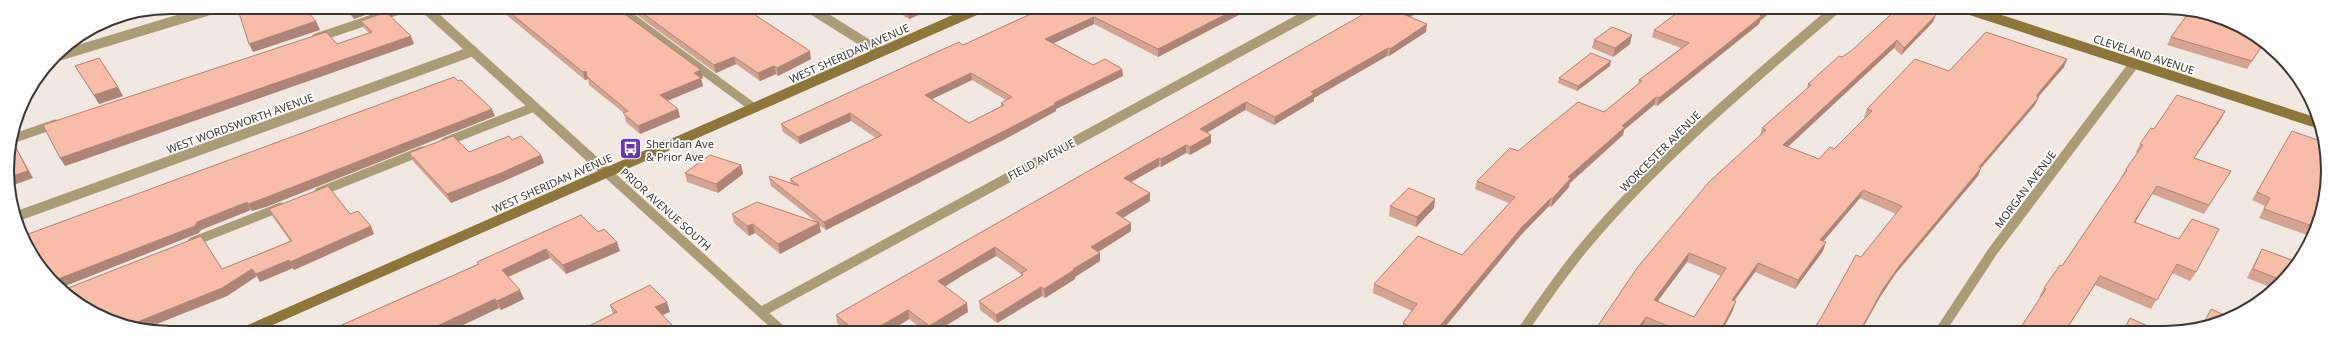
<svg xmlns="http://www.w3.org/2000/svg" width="2335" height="340" viewBox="0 0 2335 340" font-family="'Noto Sans',sans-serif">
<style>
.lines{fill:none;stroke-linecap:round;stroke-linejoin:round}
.lane{stroke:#aa9c76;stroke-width:9}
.street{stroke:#aa9c76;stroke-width:10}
.secondary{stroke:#8c763a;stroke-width:10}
.wall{fill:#d4a391;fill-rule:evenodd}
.shaded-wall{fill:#ad8476}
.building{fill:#f7bda9;stroke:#ad8476;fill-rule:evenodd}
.labels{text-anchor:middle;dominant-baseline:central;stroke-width:3.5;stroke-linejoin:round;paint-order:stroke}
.street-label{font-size:11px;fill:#3a3734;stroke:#fff}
.poi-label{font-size:11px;fill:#3a3734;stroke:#fff;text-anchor:start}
.rim{fill:none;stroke:#3a3734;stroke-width:2}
</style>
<rect width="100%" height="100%" fill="#f1e8e1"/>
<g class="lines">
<g class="lane">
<polyline points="617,7 754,108"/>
<polyline points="316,38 408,7"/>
<polyline points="12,139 55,124"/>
<polyline points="445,142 534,107"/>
<polyline points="319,192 422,151"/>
<polyline points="192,242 281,207"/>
</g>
<g class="street">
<polyline points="424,7 784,333"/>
<polyline points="808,7 880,52"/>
<polyline points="52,58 220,7"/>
<polyline points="15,217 473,51"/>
<polyline points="761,312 1322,7"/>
<path d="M1521,333C1543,301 1564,270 1589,241C1663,154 1752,81 1838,7"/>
<polyline points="1939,333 1993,251 2134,64"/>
</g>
<g class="secondary">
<polyline points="1961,7 2320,124"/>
<polyline points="242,333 983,7"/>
</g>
</g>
<g class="wall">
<polygon points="343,7 378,7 379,10 354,19"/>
<polygon points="497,7 615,7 703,78 701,79 703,86 667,101 680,117 640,134 626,122 624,113 589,85 588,79 585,80"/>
<polygon points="626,7 743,7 811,59 778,76 776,74 760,81 736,64 716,73"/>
<polygon points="890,7 937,7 909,19"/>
<path d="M1046,7H1254L1158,57L1094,24L1053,43L1093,65L1122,69L1123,76L1056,109V111L1009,137L826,230L819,225L821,232L780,254L755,233L749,236L734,223L732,214L815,221L771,186L769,178L791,183L790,179L876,138L851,121L800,144L783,132L781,124L963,45ZM972,80L1006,100L1001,103V106L969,123L932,99Z"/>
<polygon points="1601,7 1629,7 1620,14 1601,8"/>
<polygon points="1410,17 1426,32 1389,56 1387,56 1314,98 1314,101 1274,125 1245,110 1207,132 1211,135 1211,143 1190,155 1186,153 1161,167 1159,166 1131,182 1150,193 1150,201 1123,218 1131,231 1098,252 1100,253 1100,261 1075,277 1075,279 1045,298 1042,296 997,323 980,310 979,301 1021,276 1021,274 996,256 963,275 945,286 968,312 934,333 927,333 909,319 887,333 848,333 837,323 836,315"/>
<polygon points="361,21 414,44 65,166 337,44 369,33 364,28"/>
<polygon points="1760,21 1759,24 1657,106 1654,105 1624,130 1623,135 1570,183 1569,187 1551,207 1549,206 1520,236 1440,333 1402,332 1403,323 1412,311 1373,293 1374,284 1462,255 1509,203 1475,189 1477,181 1518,151 1604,112 1638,84 1639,80 1681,48 1652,37 1654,30"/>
<path d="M1933,22L1901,55L1894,48L1788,147L1819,159L1834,149L1865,118L1864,117L1867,109L1949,71L2067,59L2064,67L2038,97L2035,105L1981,168L1978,176L1896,273L1880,297L1860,333H1811L1821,318L1861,257L1896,214L1860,198L1823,241V251L1795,289L1755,272L1734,301L1733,310L1721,333H1660L1643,325L1593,333L1760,136L1762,128L1807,89L1808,84L1842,57ZM1687,262L1721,276L1694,317L1657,301Z"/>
<polygon points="2171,37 2263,44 2247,69 2167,45"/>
<polygon points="1594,40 1630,44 1613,57 1592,48"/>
<polygon points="75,66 123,96 99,104"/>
<polygon points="1610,66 1577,91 1558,83 1559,78"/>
<polygon points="2295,76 2300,83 2292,81"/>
<polygon points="2225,111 2221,119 2194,158 2231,171 2204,214 2152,194 2135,222 2196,272 2190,281 2172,273 2151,309 2095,285 2069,325 2041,297 2039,297 2044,288 2062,266 2122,178 2121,178 2126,169 2137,153 2136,152 2140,144 2154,129"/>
<polygon points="512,140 541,155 544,163 504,181 451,203 413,161 409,153 469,152"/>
<polygon points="2287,140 2328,181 2311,242 2303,253 2310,236 2259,218 2265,206 2252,200"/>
<polygon points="741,165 743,174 718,193 687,182 685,173"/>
<polygon points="1390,206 1434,208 1416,227 1389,216"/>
<polygon points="269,209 350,214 374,234 294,270 293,268 260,282 257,276 227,296 144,329 98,316 222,269 290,241 273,217"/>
<polygon points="598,232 620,251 566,274 550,258 508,277 524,299 501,310 499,308 446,333 324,333 478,264 477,262"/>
<polygon points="2262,249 2297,262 2280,285 2275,289 2247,278 2257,258"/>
<polygon points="610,305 670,312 613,314"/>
</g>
<g class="shaded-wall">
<polygon points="364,7 378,7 379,10 354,19 351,11"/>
<polygon points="917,7 937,7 909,19 908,11"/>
<polygon points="1240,7 1254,7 1158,57 1158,49"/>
<polygon points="1415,7 1427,7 1402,22 1403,14"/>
<polygon points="1625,7 1629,7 1620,14 1621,10"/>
<polygon points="1770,7 1777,7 1760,21 1759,24 1657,106 1659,98"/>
<polygon points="1936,15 1933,22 1901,55 1904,48"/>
<polygon points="1094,17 1094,24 1046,47 1045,39"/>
<polygon points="316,21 320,30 253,52 249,44"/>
<polygon points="1427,24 1426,32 1389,56 1390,49"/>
<polygon points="1632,35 1630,44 1613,57 1615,48"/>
<polygon points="411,36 414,44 65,166 60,158"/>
<polygon points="1897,40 1894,48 1781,153 1783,145"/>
<polygon points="1388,48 1387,56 1314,98 1314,101 1274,125 1275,117 1311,92"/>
<polygon points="810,51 811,59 778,76 777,68"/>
<polygon points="734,57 736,64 716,73 714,65"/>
<polygon points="2067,59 2064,67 2032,104 2036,96"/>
<polygon points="1611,61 1610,66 1577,91 1578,86"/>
<polygon points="774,66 776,74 760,81 758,73"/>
<polygon points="1122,69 1123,76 1056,109 1056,111 1009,137 826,230 824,222 1054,103"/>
<polygon points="701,70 703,78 701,79 703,86 662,103 660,95 694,73"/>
<polygon points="586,71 588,79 585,80 583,72"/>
<polygon points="971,73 972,80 926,102 925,95"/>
<polygon points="118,87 123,96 99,104 94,95"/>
<polygon points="1656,97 1654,105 1624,130 1623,135 1570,183 1569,187 1551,207 1553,198 1568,177 1622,126"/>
<polygon points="2039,97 2035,105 1975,175 1979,167"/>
<polygon points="1246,102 1245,110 1200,137 1200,129"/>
<polygon points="492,109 495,116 266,207 252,211 248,204"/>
<polygon points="678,109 680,117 640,134 638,126"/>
<polygon points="2225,111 2221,119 2189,166 2194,158"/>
<polygon points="850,113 851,121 800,144 798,137"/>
<polygon points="1211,135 1211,143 1190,155 1190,147"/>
<polygon points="12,140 33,178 11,186 10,177"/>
<polygon points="1186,145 1186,153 1161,167 1161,159"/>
<polygon points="541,155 544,163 504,181 451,203 447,194"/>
<polygon points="1159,158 1159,166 1124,186 1124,178"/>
<polygon points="741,165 743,174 718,193 716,184"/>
<polygon points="1981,168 1978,176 1896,273 1880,297 1860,333 1883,289 1900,265"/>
<polygon points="2157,186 2152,194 2130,231 2134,222"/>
<polygon points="1863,190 1860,198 1817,249 1820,240"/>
<polygon points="1150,193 1150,201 1116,222 1116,213"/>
<polygon points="1551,198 1549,206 1520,236 1440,333 1434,333 1522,227"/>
<polygon points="1435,199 1434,208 1416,227 1417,217"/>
<polygon points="247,202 251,210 201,230 199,233 63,287 62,289 55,283 58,279 197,222"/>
<polygon points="819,223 821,232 780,254 778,244"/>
<polygon points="1131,223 1131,231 1092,256 1091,247"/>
<polygon points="753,224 755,233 749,236 747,226"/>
<polygon points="371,226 374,234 294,270 290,262"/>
<polygon points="617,242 620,251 566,274 563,265"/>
<polygon points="1826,242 1823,251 1795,289 1798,280"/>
<polygon points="995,247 996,256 963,275 940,290 938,281 962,267"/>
<polygon points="546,249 550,258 505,278 502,270"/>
<polygon points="1100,253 1100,261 1075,277 1075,279 1045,298 1044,289 1073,269"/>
<polygon points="1689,253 1687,262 1652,309 1654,300"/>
<polygon points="289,260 293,268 260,282 256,274"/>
<polygon points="1758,263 1755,272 1729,308 1732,300"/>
<polygon points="252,269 257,276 227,296 144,329 130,325"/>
<polygon points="2100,276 2095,285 2064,333 2069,325"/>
<polygon points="1041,287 1042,296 997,323 996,315"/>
<polygon points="520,290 524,299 501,310 497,301"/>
<polygon points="495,299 499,308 446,333 432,333 433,328"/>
<polygon points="1736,301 1733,310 1721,333 1719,333"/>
<polygon points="667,302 670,312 658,317 655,307"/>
<polygon points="967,303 968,312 934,333 930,333 929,326"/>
<polygon points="908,310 909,319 887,333 870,333"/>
<polygon points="1646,317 1643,325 1638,333 1635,333"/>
<polygon points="861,325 862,333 854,333 853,329"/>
<polygon points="384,328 387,333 375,333"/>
</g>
<g class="building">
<polygon points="258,7 303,7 316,21 249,44 239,13"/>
<polygon points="347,7 364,7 351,11"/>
<polygon points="503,7 615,7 701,70 694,73 701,78 660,95 678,109 638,126 623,113 628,111 587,77 586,71 583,72"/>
<polygon points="634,7 743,7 810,51 777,68 774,66 758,73 734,57 714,65"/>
<polygon points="902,7 917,7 908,11"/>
<path d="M1046,7H1240L1158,49L1094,17L1045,39L1093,65L1105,59L1122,69L1054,103L1056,104L1008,129L824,222L769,178L770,176L799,186L790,179L882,135L850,113L798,137L781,124L915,62L959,42L963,45ZM971,73L1012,97L1001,103L1004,105L969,123L925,95Z"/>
<polygon points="1376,7 1415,7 1403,14 1427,24 1390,49 1388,48 1311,92 1314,94 1275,117 1246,102 1200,129 1211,135 1190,147 1186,145 1161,159 1159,158 1124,178 1150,193 1116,213 1131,223 1091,247 1100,253 1073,269 1074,270 1044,289 1041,287 996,315 979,301 1023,275 1021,273 1027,270 995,247 962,267 938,281 967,303 929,326 908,310 870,332 861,325 853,329 836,315"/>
<polygon points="1614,7 1625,7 1621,10"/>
<polygon points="1685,7 1770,7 1760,16 1762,16 1659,98 1656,97 1622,126 1625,127 1568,177 1571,178 1553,198 1551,198 1522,227 1434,333 1424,333 1403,323 1417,304 1374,284 1418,236 1462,255 1515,197 1477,181 1510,148 1518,151 1578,102 1604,112 1642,81 1639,80 1689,43 1654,30"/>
<path d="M1899,7H1913L1936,15L1904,48L1897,40L1783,145L1819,159L1830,147L1834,149L1872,111L1867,109L1915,59L1949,71L1986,32L2067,59L2036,96L2039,97L1979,167L1981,168L1900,265L1883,289L1861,329L1858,328L1855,333H1811L1821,318L1856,255L1861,257L1902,206L1863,190L1820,240L1826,242L1798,280L1758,263L1732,300L1736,301L1719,333H1679L1680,331L1646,317L1635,333H1593L1637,268L1709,182L1766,130L1762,128L1811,85L1808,84L1839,56L1842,57L1851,51ZM1689,253L1726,268L1694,317L1654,300Z"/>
<polygon points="2190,11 2237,24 2263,44 2252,61 2171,37"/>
<polygon points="386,12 411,36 60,158 43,125 326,32 337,44 372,32 361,21"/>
<polygon points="1612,27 1632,35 1615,48 1594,40"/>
<polygon points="1591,53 1611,61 1578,86 1559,78"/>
<polygon points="99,58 118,87 94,95 75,66"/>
<polygon points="454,77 458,81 461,80 492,109 262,199 248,204 247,202 197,222 195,226 58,279 55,283 48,278 23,236"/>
<polygon points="2177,95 2225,111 2194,158 2231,171 2209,205 2157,186 2134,222 2179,239 2192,219 2219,229 2196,272 2177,264 2157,300 2100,276 2069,325 2071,326 2068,333 2017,333 2046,289 2044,288 2060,265 2062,266 2127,170 2126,169 2143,145 2140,144 2151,128 2154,129"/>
<polygon points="2292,131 2323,142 2328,181 2315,227 2264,209 2270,198 2257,192"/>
<polygon points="453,136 469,152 509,136 512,140 521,136 541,155 501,173 447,194 409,153"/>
<polygon points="12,140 28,171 10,177 7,160"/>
<polygon points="710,155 741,165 716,184 685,173"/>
<polygon points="328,186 350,214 358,211 371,226 290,262 289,260 256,274 252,269 222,288 130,325 98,316 63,290 201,236 222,269 292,241 269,209"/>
<polygon points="1409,188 1435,199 1417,217 1390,206"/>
<polygon points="757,202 819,223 778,244 753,224 747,226 732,214"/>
<polygon points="581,215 598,232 604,229 617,242 563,265 546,249 502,270 520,290 497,301 495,299 433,328 436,331 432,333 412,333 410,331 406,333 388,333 384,328 375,333 324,333 479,264 477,262"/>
<polygon points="2313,235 2311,242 2308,246"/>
<polygon points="2262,249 2297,262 2284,281 2253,269"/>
<polygon points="650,285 667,302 655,307 679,333 575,333 617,312 610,305"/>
<polygon points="2211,309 2231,318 2203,325"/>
<polygon points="2130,318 2152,328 2150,333 2122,333"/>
</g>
<defs>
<symbol id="bus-square" viewBox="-11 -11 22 22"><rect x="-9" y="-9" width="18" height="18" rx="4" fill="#6738af" stroke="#fff"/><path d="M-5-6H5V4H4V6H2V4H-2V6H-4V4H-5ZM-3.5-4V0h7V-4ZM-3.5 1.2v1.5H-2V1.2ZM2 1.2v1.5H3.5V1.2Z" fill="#fff"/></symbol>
</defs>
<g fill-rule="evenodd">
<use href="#bus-square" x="618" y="136" width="25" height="25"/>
</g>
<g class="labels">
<g class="street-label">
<text transform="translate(849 53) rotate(-24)">WEST SHERIDAN AVENUE</text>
<text transform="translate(2144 54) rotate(18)">CLEVELAND AVENUE</text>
<text transform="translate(240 123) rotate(-20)">WEST WORDSWORTH AVENUE</text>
<text transform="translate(1660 151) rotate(-45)">WORCESTER AVENUE</text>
<text transform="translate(1041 159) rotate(-28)">FIELD AVENUE</text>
<text transform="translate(552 183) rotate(-24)">WEST SHERIDAN AVENUE</text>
<text transform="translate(2025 189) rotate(-53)">MORGAN AVENUE</text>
<text transform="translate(666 209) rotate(42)">PRIOR AVENUE SOUTH</text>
</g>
<g class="poi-label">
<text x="646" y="143">Sheridan Ave<tspan x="646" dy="13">&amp; Prior Ave</tspan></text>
</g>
</g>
<path d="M0 0H2335V340H0ZM170 14H2165A156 156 0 0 1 2321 170V170A156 156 0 0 1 2165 326H170A156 156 0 0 1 14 170V170A156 156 0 0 1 170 14Z" fill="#fff" fill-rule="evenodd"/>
<path class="rim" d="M170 14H2165A156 156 0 0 1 2321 170V170A156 156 0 0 1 2165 326H170A156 156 0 0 1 14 170V170A156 156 0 0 1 170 14Z"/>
</svg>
